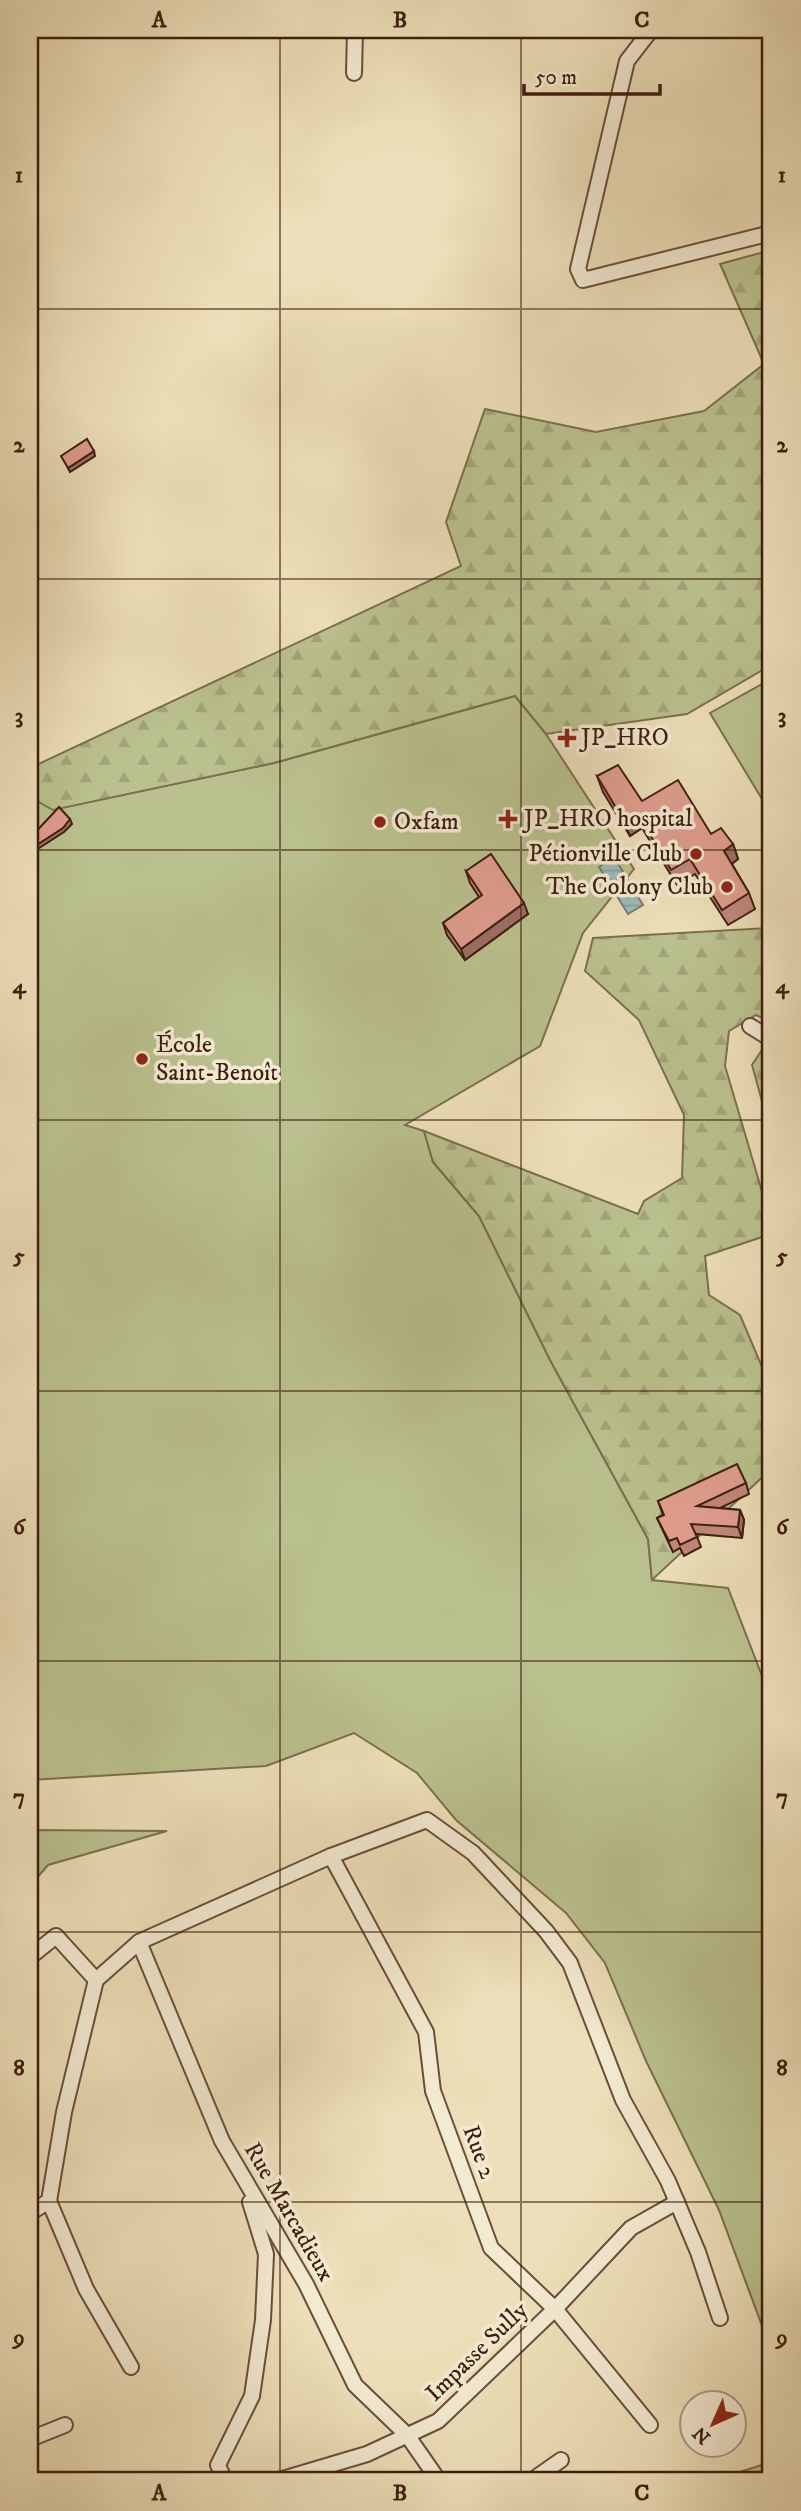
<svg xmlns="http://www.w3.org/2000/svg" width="801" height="2511" viewBox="0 0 801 2511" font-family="'IM FELL DW Pica',serif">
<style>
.green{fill:#bac18e;stroke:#7c6f4e;stroke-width:2}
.forest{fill:url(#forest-firs);stroke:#7c6f4e;stroke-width:2}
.water{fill:url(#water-rules);stroke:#767c74;stroke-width:2}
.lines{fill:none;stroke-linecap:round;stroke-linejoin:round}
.street-casing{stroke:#6a4e3a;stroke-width:18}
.street{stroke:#f3ead2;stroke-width:14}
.wall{fill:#c1877b;stroke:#3e1d0f;stroke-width:2}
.shaded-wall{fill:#9d6e64;stroke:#3e1d0f;stroke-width:2}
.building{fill:#e09d8f;stroke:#3e1d0f;stroke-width:2}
.grid{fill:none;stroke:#3e1d0f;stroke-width:2;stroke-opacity:0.55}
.poi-dot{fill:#8f2418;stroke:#f3ead2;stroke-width:2.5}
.labels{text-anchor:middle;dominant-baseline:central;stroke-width:7;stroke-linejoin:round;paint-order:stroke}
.poi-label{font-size:24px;fill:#3e1d0f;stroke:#f3ead2;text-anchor:start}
.street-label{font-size:24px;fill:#3e1d0f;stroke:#f3ead2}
.neatline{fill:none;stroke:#3e1d0f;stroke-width:2.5}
.grid-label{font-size:23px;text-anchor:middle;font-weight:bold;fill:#3e1d0f}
</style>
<defs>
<pattern id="forest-firs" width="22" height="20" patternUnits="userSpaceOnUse" patternTransform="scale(1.75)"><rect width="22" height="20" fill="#bac18e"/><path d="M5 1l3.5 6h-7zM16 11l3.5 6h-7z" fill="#a1a579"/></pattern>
<pattern id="water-rules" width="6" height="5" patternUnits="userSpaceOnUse" patternTransform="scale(1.75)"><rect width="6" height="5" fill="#9bbbb7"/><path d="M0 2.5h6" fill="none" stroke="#87a09c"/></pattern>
</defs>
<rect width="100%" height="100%" fill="#eddfb9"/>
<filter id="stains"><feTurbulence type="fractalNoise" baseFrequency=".00286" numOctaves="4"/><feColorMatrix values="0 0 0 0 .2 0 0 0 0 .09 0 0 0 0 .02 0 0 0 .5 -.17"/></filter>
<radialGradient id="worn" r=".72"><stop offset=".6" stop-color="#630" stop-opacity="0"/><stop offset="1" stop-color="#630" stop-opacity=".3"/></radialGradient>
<g class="green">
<polygon points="771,679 771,814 710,713"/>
<polygon points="515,696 546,734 634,869 583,933 540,1046 405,1125 424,1131 433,1162 479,1216 550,1360 648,1539 652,1580 728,1588 771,1699 771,2350 719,2210 646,2061 605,1963 566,1913 456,1820 417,1773 354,1733 266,1766 30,1780 30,797 54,809 274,763"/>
<polygon points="30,1830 167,1831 48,1865 30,1886"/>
<polygon points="771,2462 771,2481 711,2481"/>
</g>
<g class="forest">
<polygon points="771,250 771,665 687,714 546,734 515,696 274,763 53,810 30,797 30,768 461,566 446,522 485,409 596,432 704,411 764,364 720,264"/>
<polygon points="771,924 771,1022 756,1015 729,1031 725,1066 771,1222 771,1234 705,1256 709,1295 740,1315 771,1388 771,1469 652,1580 648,1539 550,1360 479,1216 433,1162 424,1131 638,1214 644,1201 682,1178 684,1115 639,1020 585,971 593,938 768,928"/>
<polygon points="764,1047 771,1055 771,1134 752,1065"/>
</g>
<polygon class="water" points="614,857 643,905 628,914 599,867"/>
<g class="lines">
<defs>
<g id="street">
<polyline points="651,30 627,61 578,269 583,280 771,233"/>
<polyline points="354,73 355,30"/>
<polyline points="750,1026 771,1039"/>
<polyline points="331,1856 426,2032 433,2091 491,2248 555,2309 650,2425"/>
<polyline points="139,1942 222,2141 306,2284 355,2385 407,2435 439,2481"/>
<polyline points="30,1957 56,1936 96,1980"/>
<polyline points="49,2201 86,2289 131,2367"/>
<polyline points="30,2213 49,2201 64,2112 96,1980 139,1942 331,1856 427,1820 473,1853 546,1931 570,1963 623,2100 668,2181 698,2252 720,2318"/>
<polyline points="30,2439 65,2425"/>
<polyline points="225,2481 218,2465 252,2396 263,2320 266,2254 250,2202"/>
<polyline points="276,2481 367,2454 438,2421 555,2309 631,2228 677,2202"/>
<polyline points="531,2481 561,2460"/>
<polyline points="763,2481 771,2481"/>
</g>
</defs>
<use href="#street" class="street-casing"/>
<use href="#street" class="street"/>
</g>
<g class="wall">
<polygon points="597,776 642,801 733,844 738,859 732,864 749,893 755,909 728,925 695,874 677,885 642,828 630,836 603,792"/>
<polygon points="466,871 528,914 465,960 447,935 443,923 479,897 470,883"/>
<polygon points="746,1483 749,1494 720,1508 740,1510 744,1520 742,1538 696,1534 701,1547 684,1556 680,1548 673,1552 657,1518 663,1515 658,1501"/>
</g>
<g class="shaded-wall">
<polygon points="94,451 95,456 70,472 68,468"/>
<polygon points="637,813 642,828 630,836 624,821"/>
<polygon points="70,819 72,824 64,832 33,852 32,848"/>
<polygon points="733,844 738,859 729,866 724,851"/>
<polygon points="524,903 528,914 465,960 461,949"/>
<polygon points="740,1510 744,1520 742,1538 738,1527"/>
</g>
<g class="building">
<polygon points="87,439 94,451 68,468 61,456"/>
<polygon points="618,765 642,801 678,780 711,834 721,828 733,844 724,851 749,893 722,910 690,859 671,870 637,813 624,821 597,776"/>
<polygon points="59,807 70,819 63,828 32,848 30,846 30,838"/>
<polygon points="491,854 524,903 461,949 443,923 482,895 466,871"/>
<polygon points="737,1464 746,1483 697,1506 740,1510 738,1527 691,1524 697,1537 680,1545 677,1538 669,1541 657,1518 664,1515 658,1501"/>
</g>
<path class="grid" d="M280,30V2481M521,30V2481M30,309H771M30,579H771M30,850H771M30,1120H771M30,1391H771M30,1661H771M30,1932H771M30,2202H771"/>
<g class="poi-dot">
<path d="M563.5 727.5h7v7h7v7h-7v7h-7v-7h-7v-7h7z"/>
<path d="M504.5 808.5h7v7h7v7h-7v7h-7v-7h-7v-7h7z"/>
<circle cx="380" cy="822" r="7"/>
<circle cx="696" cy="854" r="7"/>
<circle cx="727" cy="887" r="7"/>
<circle cx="142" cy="1059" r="7"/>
</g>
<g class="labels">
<g class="poi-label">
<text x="581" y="738">JP_HRO</text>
<text x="524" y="819">JP_HRO hospital</text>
<text x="394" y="822">Oxfam</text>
<text x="682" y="854" text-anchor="end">Pétionville Club</text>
<text x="713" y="887" text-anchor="end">The Colony Club</text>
<text x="156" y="1045">École<tspan x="156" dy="28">Saint-Benoît</tspan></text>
</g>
<g class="street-label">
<text transform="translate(479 2152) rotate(70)">Rue 2</text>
<text transform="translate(289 2212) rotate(60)">Rue Marcadieux</text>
<text transform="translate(477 2352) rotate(-44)">Impasse Sully</text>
</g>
</g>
<rect width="801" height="2511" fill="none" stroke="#eddfb9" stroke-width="77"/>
<g transform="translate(713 2424) rotate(225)"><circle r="33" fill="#f3ead2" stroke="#ab9884" stroke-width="2"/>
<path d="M0-5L12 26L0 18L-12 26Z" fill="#8f2418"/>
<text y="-10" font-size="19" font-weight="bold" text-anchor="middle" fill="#3e1d0f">N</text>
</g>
<path d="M524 84v10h136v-10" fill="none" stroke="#3e1d0f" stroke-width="3.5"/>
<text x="535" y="84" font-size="21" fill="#3e1d0f" stroke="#f3ead2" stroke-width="5" paint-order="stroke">50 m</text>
<rect x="38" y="38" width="724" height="2434" class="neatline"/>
<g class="grid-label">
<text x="159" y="27">A</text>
<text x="400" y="27">B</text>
<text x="642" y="27">C</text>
<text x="19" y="182">1</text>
<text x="782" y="182">1</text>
<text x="19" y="452">2</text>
<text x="782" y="452">2</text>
<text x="19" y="723">3</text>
<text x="782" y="723">3</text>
<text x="19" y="993">4</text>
<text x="782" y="993">4</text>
<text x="19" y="1263">5</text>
<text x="782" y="1263">5</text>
<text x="19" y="1534">6</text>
<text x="782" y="1534">6</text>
<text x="19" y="1804">7</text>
<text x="782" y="1804">7</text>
<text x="19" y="2075">8</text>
<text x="782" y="2075">8</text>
<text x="19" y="2345">9</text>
<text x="782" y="2345">9</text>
<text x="159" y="2500">A</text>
<text x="400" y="2500">B</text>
<text x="642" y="2500">C</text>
</g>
<rect width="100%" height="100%" filter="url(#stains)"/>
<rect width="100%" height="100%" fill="url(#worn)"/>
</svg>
